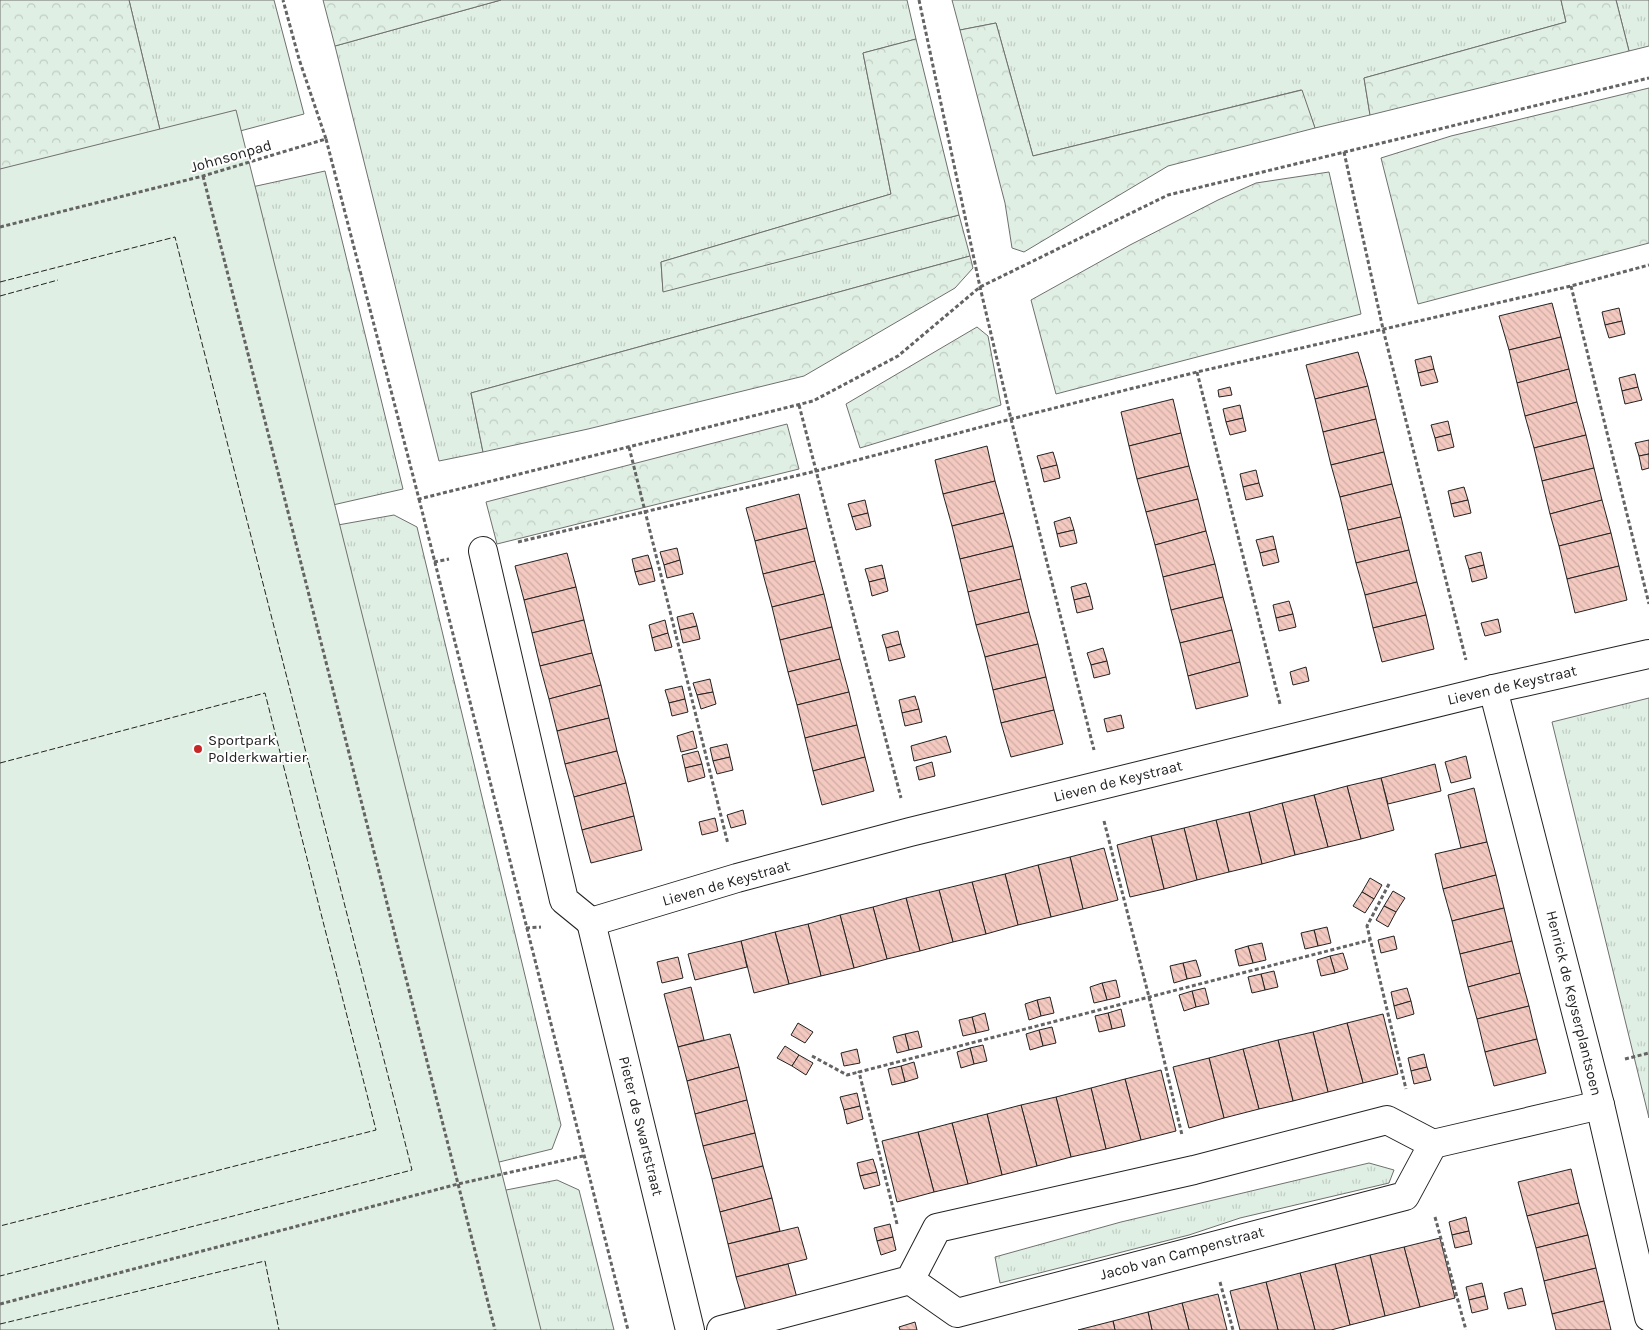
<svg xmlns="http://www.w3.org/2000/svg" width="1649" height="1330" viewBox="0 0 1649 1330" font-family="Karla,sans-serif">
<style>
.grass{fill:url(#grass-tufts);stroke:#6f6f6f}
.forest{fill:url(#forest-crowns);stroke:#6f6f6f}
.garden{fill:#e0efe3;stroke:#6f6f6f}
.building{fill:url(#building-back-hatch);stroke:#222}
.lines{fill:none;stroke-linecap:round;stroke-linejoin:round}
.street-casing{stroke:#222;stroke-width:30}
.path{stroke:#646464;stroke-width:3;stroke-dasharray:4 2.5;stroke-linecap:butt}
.street{stroke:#fff;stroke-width:28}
.fence{stroke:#222;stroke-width:1;stroke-dasharray:6 2.5;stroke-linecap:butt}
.poi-dot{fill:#c62828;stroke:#fff;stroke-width:2}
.labels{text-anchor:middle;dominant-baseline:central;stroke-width:4;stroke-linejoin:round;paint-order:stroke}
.street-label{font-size:15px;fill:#222;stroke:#fff}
.poi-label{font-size:15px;fill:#222;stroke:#fff;text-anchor:start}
</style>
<defs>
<pattern id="grass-tufts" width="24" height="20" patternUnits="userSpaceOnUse" patternTransform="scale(1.25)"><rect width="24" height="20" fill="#e0efe3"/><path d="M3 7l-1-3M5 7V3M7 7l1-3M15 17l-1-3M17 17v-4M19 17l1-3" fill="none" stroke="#c0cdc2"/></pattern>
<pattern id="forest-crowns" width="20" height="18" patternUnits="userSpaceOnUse" patternTransform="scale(1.25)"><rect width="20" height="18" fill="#e0efe3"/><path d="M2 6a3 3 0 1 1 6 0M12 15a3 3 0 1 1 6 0" fill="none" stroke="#c0cdc2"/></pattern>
<pattern id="building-back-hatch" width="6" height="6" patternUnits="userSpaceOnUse" patternTransform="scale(1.25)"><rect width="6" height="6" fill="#f3c9c0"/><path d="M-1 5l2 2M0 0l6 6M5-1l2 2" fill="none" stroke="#d0aca5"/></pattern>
</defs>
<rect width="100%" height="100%" fill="#fff"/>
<g class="grass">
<polygon points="129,0 274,0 304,114 165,151"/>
<polygon points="501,0 907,0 916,39 863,53 891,194 661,262 663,291 959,215 970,256 471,393 483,452 439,461 335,46"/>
<polygon points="952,0 1561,0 1566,22 1364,78 1370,115 1315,128 1301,90 1033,156 996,23 960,30"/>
<polygon points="1616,0 1649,0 1649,46 1629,51"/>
<polygon points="325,171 403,489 324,507 220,194"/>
<polygon points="394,515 417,527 561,1125 552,1149 483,1166 321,528"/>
<polygon points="1649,698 1649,1118 1552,722"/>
<polygon points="1369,1163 1394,1170 1389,1183 1240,1218 1189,1235 1000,1283 995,1257 1121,1222"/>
<polygon points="557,1180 579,1190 614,1330 509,1330 496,1192"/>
</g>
<g class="forest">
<polygon points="0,0 129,0 165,151 0,198"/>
<polygon points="323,0 501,0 335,46"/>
<polygon points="1561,0 1616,0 1629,51 1370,115 1364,78 1566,22"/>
<polygon points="996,23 1033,156 1302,90 1315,128 1168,166 1024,252 1012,248 1005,203 960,30"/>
<polygon points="916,39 959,215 663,292 661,262 891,194 863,53"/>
<polygon points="1649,88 1649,243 1418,304 1381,158 1451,136"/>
<polygon points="1329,172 1361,314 1056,394 1031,300 1130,245 1218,200 1256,183"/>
<polygon points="970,256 973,268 955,288 804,376 588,429 483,452 471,393"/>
<polygon points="977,327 988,336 1001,405 860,448 846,404"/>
<polygon points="787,424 799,469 497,544 486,502"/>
</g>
<polygon class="garden" points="236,110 541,1330 0,1330 0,169"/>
<g class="building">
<polygon points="1552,303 1561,337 1509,350 1499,316"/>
<polygon points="1619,308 1622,321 1605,325 1602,312"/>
<polygon points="1622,321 1625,334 1609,338 1605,325"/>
<polygon points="1561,337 1569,369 1517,383 1509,350"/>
<polygon points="1358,352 1368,386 1315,399 1306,365"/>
<polygon points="1431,356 1434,369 1418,373 1415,360"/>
<polygon points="1434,369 1438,382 1421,386 1418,373"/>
<polygon points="1569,369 1577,402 1525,416 1517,383"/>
<polygon points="1635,374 1638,387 1622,391 1619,378"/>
<polygon points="1368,386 1376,419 1323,432 1315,399"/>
<polygon points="1230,387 1232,395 1219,397 1218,390"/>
<polygon points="1638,387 1642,400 1625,404 1622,391"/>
<polygon points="1173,399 1181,433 1129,446 1121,412"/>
<polygon points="1577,402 1586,435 1534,448 1525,416"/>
<polygon points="1240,405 1243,418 1226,422 1223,409"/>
<polygon points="1243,418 1246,431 1230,435 1226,422"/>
<polygon points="1376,419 1384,452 1331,465 1323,432"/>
<polygon points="1448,421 1451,434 1435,438 1431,425"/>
<polygon points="1181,433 1189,466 1137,479 1129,446"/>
<polygon points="1451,434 1454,447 1438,451 1435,438"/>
<polygon points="1586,435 1594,468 1542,481 1534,448"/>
<polygon points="1649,440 1649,454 1639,456 1635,443"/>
<polygon points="987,446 995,481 943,494 935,460"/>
<polygon points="1053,452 1057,465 1041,469 1037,456"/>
<polygon points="1384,452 1392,484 1340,497 1331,465"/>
<polygon points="1649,454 1649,468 1642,470 1639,456"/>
<polygon points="1057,465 1060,478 1044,482 1041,469"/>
<polygon points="1189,466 1198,499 1146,512 1137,479"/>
<polygon points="1594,468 1602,500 1550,514 1542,481"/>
<polygon points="1256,470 1259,483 1243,487 1240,474"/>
<polygon points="995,481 1004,513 952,526 943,494"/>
<polygon points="1259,483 1263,496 1246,500 1243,487"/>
<polygon points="1392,484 1401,517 1348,530 1340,497"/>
<polygon points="1464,487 1468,500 1451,504 1448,491"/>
<polygon points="799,494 807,528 755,541 746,508"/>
<polygon points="1198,499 1206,531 1155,545 1146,512"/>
<polygon points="865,500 868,513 852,517 848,504"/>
<polygon points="1468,500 1471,513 1454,517 1451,504"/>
<polygon points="1602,500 1611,533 1559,546 1550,514"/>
<polygon points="868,513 871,526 856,530 852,517"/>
<polygon points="1004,513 1013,546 960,559 952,526"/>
<polygon points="1070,517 1074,530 1057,534 1054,522"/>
<polygon points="1401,517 1409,550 1356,563 1348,530"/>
<polygon points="807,528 815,561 763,574 755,541"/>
<polygon points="1074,530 1077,543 1060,547 1057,534"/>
<polygon points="1206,531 1215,564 1163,577 1155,545"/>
<polygon points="1611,533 1619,566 1567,579 1559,546"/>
<polygon points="1273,536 1276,549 1260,553 1256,540"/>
<polygon points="1013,546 1021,579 968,592 960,559"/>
<polygon points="677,548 680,560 664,565 660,552"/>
<polygon points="1276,549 1279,562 1263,566 1260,553"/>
<polygon points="1409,550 1417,582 1365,595 1356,563"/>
<polygon points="1481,552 1484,565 1469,569 1465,556"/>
<polygon points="567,553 576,587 524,600 515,566"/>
<polygon points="648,555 652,568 635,572 632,559"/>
<polygon points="680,560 683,574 667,578 664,565"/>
<polygon points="815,561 824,594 772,607 763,574"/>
<polygon points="1215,564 1223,597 1171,610 1163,577"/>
<polygon points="882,565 885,578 869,582 865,569"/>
<polygon points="1484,565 1487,578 1472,582 1469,569"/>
<polygon points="1619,566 1627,600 1575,613 1567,579"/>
<polygon points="652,568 655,581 639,585 635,572"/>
<polygon points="885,578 888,591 872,596 869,582"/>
<polygon points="1021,579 1029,612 976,625 968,592"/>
<polygon points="1417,582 1426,615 1373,628 1365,595"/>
<polygon points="1086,583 1090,596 1074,600 1071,587"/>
<polygon points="576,587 584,620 532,633 524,600"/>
<polygon points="824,594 832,627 780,640 772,607"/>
<polygon points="1090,596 1093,609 1077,613 1074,600"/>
<polygon points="1223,597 1232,630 1180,643 1171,610"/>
<polygon points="1289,601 1293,614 1276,618 1273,605"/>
<polygon points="1029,612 1038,644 985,657 976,625"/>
<polygon points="693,613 697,626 680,630 677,617"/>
<polygon points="1293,614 1296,627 1279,631 1276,618"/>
<polygon points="1426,615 1434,649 1382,662 1373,628"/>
<polygon points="1498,619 1501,632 1485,636 1481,623"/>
<polygon points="584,620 592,653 540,666 532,633"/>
<polygon points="665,620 668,633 652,638 649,625"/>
<polygon points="697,626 700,639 683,643 680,630"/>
<polygon points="832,627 840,659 788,672 780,640"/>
<polygon points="1232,630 1240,662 1188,676 1180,643"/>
<polygon points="898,631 901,644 886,648 882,635"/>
<polygon points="668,633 672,647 655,651 652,638"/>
<polygon points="901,644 905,657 889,661 886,648"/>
<polygon points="1038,644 1046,677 993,690 985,657"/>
<polygon points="1103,648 1107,661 1091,665 1087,653"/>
<polygon points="592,653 601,685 549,699 540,666"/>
<polygon points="840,659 849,692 797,705 788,672"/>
<polygon points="1107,661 1110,674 1094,678 1091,665"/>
<polygon points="1240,662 1248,696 1196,709 1188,676"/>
<polygon points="1306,667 1309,681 1293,685 1290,672"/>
<polygon points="1046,677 1054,710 1001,723 993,690"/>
<polygon points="710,679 713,692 697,695 693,683"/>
<polygon points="601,685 609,718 557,731 549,699"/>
<polygon points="682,686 685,699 669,703 665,690"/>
<polygon points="713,692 716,704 701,709 697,695"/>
<polygon points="849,692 857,725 805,738 797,705"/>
<polygon points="915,696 919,709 902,713 899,700"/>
<polygon points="685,699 688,712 672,716 669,703"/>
<polygon points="919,709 922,722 905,726 902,713"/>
<polygon points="1054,710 1063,744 1011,757 1001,723"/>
<polygon points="1121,715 1124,728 1107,732 1104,719"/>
<polygon points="609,718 617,751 565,764 557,731"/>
<polygon points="857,725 865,757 813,771 805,738"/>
<polygon points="693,731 697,748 681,752 677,736"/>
<polygon points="946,736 951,752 914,761 911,746"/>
<polygon points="727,744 730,757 713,761 710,748"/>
<polygon points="617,751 626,783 574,797 565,764"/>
<polygon points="698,751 702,764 685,768 682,755"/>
<polygon points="1466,756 1471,778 1451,783 1445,762"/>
<polygon points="730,757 733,770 717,774 713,761"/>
<polygon points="865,757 874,791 822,805 813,771"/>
<polygon points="932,762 935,776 919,780 916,767"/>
<polygon points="702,764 705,777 688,782 685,768"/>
<polygon points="1435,764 1441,791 1388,804 1381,778"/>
<polygon points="1381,778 1394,830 1361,839 1347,786"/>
<polygon points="626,783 634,816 582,830 574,797"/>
<polygon points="1347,786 1361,839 1328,847 1314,795"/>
<polygon points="1474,788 1487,842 1461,848 1448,795"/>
<polygon points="1314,795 1328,847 1295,855 1282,803"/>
<polygon points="1282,803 1295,855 1262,864 1249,812"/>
<polygon points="743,810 746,824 731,828 727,815"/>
<polygon points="1249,812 1262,864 1229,872 1216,820"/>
<polygon points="634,816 642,850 591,863 582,830"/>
<polygon points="715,818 718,831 702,835 699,822"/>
<polygon points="1216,820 1229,872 1197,880 1184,828"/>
<polygon points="1184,828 1197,880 1164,889 1151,836"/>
<polygon points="1151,836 1164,889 1130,897 1117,845"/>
<polygon points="1487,842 1496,875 1443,889 1435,854"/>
<polygon points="1104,848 1118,900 1083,909 1070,857"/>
<polygon points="1070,857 1083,909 1051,917 1038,865"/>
<polygon points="1038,865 1051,917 1018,925 1005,874"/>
<polygon points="1005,874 1018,925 986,934 972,882"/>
<polygon points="1496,875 1504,908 1452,921 1443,889"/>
<polygon points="1370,878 1382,885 1374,899 1362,892"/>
<polygon points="972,882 986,934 953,942 939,890"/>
<polygon points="939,890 953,942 920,951 906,898"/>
<polygon points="1393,891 1405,898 1396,912 1384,906"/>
<polygon points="1362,892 1374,899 1365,913 1353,906"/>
<polygon points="906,898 920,951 887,959 873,907"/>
<polygon points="1384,906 1396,912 1388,927 1376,920"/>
<polygon points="873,907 887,959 854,968 840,915"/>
<polygon points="1504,908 1512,941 1460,954 1452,921"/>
<polygon points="840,915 854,968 821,976 808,924"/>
<polygon points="808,924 821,976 789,984 775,932"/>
<polygon points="1327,927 1331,943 1318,946 1314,930"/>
<polygon points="1314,930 1318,946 1305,949 1301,933"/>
<polygon points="775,932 789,984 754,993 741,941"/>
<polygon points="1394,936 1397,949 1381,953 1378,940"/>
<polygon points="741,941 747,967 695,980 688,954"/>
<polygon points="1512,941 1520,973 1468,987 1460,954"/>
<polygon points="1262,943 1266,960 1253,963 1248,946"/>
<polygon points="1248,946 1253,963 1239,966 1235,950"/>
<polygon points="1343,953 1348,969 1335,973 1330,956"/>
<polygon points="1330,956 1335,973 1321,976 1317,960"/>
<polygon points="678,957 683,978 662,983 657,962"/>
<polygon points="1196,960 1201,976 1187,979 1183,963"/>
<polygon points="1183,963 1187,979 1174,983 1170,966"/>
<polygon points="1274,971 1278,987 1265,990 1261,974"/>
<polygon points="1520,973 1529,1006 1477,1019 1468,987"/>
<polygon points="1261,974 1265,990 1252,993 1248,977"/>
<polygon points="1116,980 1120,997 1107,1000 1102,983"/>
<polygon points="1102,983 1107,1000 1094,1003 1090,987"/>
<polygon points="691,987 704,1040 678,1047 664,994"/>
<polygon points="1205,988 1209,1004 1196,1007 1192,991"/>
<polygon points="1407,988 1411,1001 1394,1006 1391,992"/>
<polygon points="1192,991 1196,1007 1184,1011 1179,995"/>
<polygon points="1050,997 1054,1013 1041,1016 1037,1000"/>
<polygon points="1037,1000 1041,1016 1029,1020 1025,1004"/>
<polygon points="1411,1001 1414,1014 1397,1019 1394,1006"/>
<polygon points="1529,1006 1537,1039 1485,1052 1477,1019"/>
<polygon points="1121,1009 1125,1026 1112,1029 1108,1013"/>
<polygon points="985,1013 989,1030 976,1033 972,1017"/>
<polygon points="1108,1013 1112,1029 1099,1032 1095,1016"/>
<polygon points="1383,1014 1398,1074 1363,1083 1347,1023"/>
<polygon points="972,1017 976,1033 963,1036 959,1020"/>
<polygon points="798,1023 813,1032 805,1043 791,1035"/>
<polygon points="1347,1023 1363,1083 1328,1092 1313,1032"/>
<polygon points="1052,1027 1056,1043 1043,1046 1039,1030"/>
<polygon points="1039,1030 1043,1046 1030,1050 1026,1034"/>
<polygon points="918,1031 922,1047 909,1050 905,1034"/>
<polygon points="1313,1032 1328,1092 1293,1101 1278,1040"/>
<polygon points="730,1034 739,1067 687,1081 678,1047"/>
<polygon points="905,1034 909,1050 897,1053 893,1037"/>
<polygon points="1537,1039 1546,1073 1494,1086 1485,1052"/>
<polygon points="1278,1040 1293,1101 1259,1109 1243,1049"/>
<polygon points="983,1045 987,1061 974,1064 970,1048"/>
<polygon points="785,1046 799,1055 792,1066 777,1058"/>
<polygon points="970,1048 974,1064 961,1068 957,1052"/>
<polygon points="857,1049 860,1063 844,1066 841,1053"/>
<polygon points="1243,1049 1259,1109 1224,1118 1209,1058"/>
<polygon points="1424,1054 1427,1067 1411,1071 1408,1058"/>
<polygon points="799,1055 813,1063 806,1075 792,1066"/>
<polygon points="1209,1058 1224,1118 1189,1128 1173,1067"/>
<polygon points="914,1062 918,1078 905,1082 901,1066"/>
<polygon points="901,1066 905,1082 892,1085 888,1069"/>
<polygon points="739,1067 747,1100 695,1114 687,1081"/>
<polygon points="1427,1067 1431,1080 1414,1084 1411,1071"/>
<polygon points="1161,1070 1176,1131 1141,1140 1125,1079"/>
<polygon points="1125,1079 1141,1140 1106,1149 1091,1088"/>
<polygon points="1091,1088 1106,1149 1071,1157 1056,1097"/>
<polygon points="857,1093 860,1106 844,1110 840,1097"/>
<polygon points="1056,1097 1071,1157 1037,1166 1021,1105"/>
<polygon points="747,1100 755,1133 703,1146 695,1114"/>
<polygon points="1021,1105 1037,1166 1002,1175 987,1114"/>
<polygon points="860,1106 863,1119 847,1124 844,1110"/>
<polygon points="987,1114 1002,1175 968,1184 952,1123"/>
<polygon points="952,1123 968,1184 934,1192 918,1132"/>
<polygon points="918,1132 934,1192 897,1202 882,1141"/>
<polygon points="755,1133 763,1166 712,1179 703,1146"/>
<polygon points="873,1159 877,1172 860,1176 857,1163"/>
<polygon points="763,1166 772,1198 720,1212 712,1179"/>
<polygon points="1571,1169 1579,1203 1527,1216 1518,1182"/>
<polygon points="877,1172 880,1185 864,1189 860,1176"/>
<polygon points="772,1198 780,1231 728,1244 720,1212"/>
<polygon points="1579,1203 1588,1235 1536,1248 1527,1216"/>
<polygon points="1466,1217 1469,1231 1452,1235 1449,1222"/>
<polygon points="890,1224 893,1237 877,1241 874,1228"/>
<polygon points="798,1227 807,1259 736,1277 728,1244"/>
<polygon points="1469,1231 1472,1244 1455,1248 1452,1235"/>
<polygon points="1588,1235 1596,1268 1544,1281 1536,1248"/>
<polygon points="893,1237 896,1250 881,1255 877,1241"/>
<polygon points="1440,1238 1455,1298 1420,1307 1404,1247"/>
<polygon points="1404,1247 1420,1307 1385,1316 1370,1255"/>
<polygon points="1370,1255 1385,1316 1350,1325 1335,1264"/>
<polygon points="788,1264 797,1298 746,1311 736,1277"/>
<polygon points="1335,1264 1350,1325 1331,1330 1315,1330 1300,1273"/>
<polygon points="1596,1268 1604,1301 1552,1314 1544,1281"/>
<polygon points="1300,1273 1315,1330 1278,1330 1266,1282"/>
<polygon points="1266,1282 1278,1330 1240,1330 1230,1291"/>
<polygon points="1482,1283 1485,1296 1469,1300 1466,1287"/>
<polygon points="1522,1288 1526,1305 1508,1309 1504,1293"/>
<polygon points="1218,1294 1227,1330 1189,1330 1182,1303"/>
<polygon points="1485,1296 1488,1309 1472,1313 1469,1300"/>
<polygon points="1604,1301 1611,1330 1556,1330 1552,1314"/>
<polygon points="1182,1303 1189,1330 1152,1330 1148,1312"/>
<polygon points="1148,1312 1152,1330 1115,1330 1113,1321"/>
<polygon points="1113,1321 1115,1330 1078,1330"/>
<polygon points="915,1322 917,1330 900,1330 899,1327"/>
</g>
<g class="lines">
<defs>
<g id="street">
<polyline points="483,551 564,900 591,922"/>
<polyline points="1493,689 1600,1105 1649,1317"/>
<polyline points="591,922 737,878 910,832 1493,689 1649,654"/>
<polyline points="591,922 690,1330"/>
<polyline points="910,1280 957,1313 1405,1196 1433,1144"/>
<polyline points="721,1330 910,1280 937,1228 1194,1170 1387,1120 1433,1144 1600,1105"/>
</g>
</defs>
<use href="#street" class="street-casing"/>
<g class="path">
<polyline points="919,0 980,287 1011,419 1094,750"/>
<polyline points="326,139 419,499 813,401 898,356 980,287 1168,195 1649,78"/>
<polyline points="1344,152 1383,329 1466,660"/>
<polyline points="203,176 495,1330"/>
<polyline points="0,227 203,176 326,139 299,59 283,0"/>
<polyline points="1571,286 1649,604"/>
<polyline points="1197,372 1280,704"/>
<polyline points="799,405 901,798"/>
<polyline points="629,447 728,844"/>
<polyline points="419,499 628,1330"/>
<polyline points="518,542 816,471 1011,419 1197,372 1571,286 1649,265"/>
<polyline points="434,562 449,559"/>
<polyline points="1104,821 1149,997 1182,1135"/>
<polyline points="1389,884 1367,926 1406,1089"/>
<polyline points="526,928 541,927"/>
<polyline points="812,1056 847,1075 859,1072"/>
<polyline points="1625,1059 1649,1053"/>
<polyline points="1435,1217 1466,1330"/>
<polyline points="897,1224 859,1072 1370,940"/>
<polyline points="1220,1282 1233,1330"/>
<polyline points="0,1304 458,1184 583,1156"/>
</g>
<use href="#street" class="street"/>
<g class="fence">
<polyline points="0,282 175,237 412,1170 0,1276"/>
<polyline points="0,296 58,280"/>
<polyline points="0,763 265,693 376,1130 0,1226"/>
<polyline points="0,1324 265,1261 279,1330"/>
</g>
</g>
<circle class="poi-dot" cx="198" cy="749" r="5"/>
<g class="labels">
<g class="street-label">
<text transform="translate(231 156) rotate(-16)">Johnsonpad</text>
<text transform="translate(1512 685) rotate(-13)">Lieven de Keystraat</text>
<text transform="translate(1118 781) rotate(-14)">Lieven de Keystraat</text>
<text transform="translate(726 883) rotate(-16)">Lieven de Keystraat</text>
<text transform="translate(1574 1003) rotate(76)">Henrick de Keyserplantsoen</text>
<text transform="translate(641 1126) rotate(76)">Pieter de Swartstraat</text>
<text transform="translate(1182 1253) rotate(-15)">Jacob van Campenstraat</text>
</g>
<g class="poi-label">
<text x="208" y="740">Sportpark<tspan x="208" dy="17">Polderkwartier</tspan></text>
</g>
</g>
</svg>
